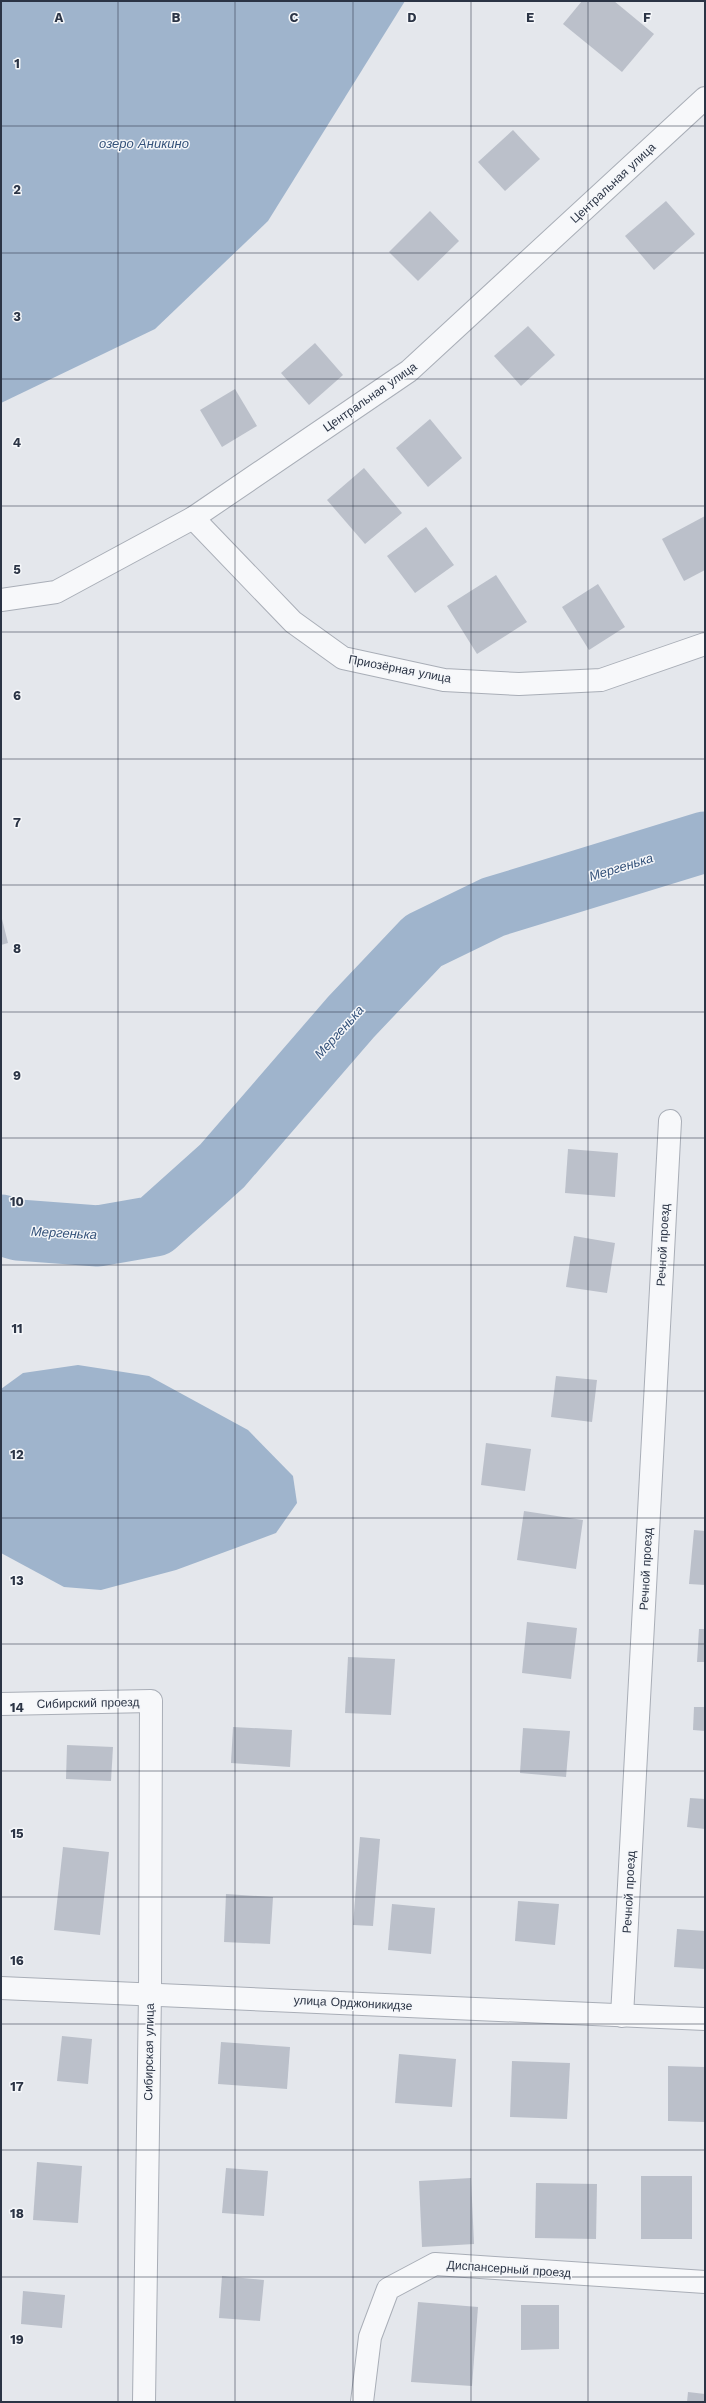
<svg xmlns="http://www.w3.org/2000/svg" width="706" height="2403" viewBox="0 0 706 2403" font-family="'Work Sans',sans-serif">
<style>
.water{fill:#9fb4cc}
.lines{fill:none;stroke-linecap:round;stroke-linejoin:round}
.river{stroke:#9fb4cc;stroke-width:61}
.building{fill:#bbc0ca}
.minor-casing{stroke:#a9aeb7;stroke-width:24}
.minor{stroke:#f7f8fa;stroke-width:22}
.grid{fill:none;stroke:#2b3445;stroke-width:1;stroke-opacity:0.55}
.labels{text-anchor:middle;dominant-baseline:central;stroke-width:3;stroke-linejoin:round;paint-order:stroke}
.street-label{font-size:12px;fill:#2b3445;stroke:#f4f6f9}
.water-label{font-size:13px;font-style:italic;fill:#34527a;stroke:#f4f6f9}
.grid-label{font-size:13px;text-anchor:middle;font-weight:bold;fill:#2b3445;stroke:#f4f6f9;stroke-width:3;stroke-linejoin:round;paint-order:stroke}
</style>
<rect width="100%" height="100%" fill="#e4e7ec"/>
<g class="water">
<polygon points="1,1 405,1 268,221 155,329 1,403"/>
<polygon points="78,1365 149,1376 248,1430 293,1476 297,1503 276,1533 176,1570 101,1590 64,1587 1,1553 1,1389 23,1373"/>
</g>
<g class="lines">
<polyline class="river" points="1,1225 18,1230 98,1236 155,1226 222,1166 351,1017 423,941 493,907 705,842"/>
</g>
<g class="building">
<polygon points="582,1 614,1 654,34 622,72 563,24"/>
<polygon points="513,130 540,159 505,191 478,162"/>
<polygon points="666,201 695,234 654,270 625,236"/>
<polygon points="430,211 459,241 418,281 389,252"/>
<polygon points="528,326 555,355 521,386 494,356"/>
<polygon points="315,343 343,375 309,405 281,373"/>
<polygon points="235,389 257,426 222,447 200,410"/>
<polygon points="430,419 462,458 428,487 396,448"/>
<polygon points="364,468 402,513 365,544 327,500"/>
<polygon points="705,516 705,570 684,581 662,539"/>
<polygon points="426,527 454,565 415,593 387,556"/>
<polygon points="496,575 527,622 477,654 447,606"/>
<polygon points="598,584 625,627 589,650 562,607"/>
<polygon points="2,919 8,943 1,945 1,920"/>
<polygon points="568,1149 618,1153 615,1197 565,1193"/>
<polygon points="574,1236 615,1243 607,1293 566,1287"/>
<polygon points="556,1376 597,1380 592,1422 551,1417"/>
<polygon points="486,1443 531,1449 525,1491 481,1485"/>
<polygon points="524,1511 583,1520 576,1569 517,1560"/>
<polygon points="694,1530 705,1531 705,1585 689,1584"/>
<polygon points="527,1622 577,1628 571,1679 522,1673"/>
<polygon points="699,1629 705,1629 705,1662 697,1662"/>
<polygon points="348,1657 395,1659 391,1715 345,1713"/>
<polygon points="694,1707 705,1707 705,1731 693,1730"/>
<polygon points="233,1727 292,1730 290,1767 231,1763"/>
<polygon points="523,1728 570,1731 566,1777 520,1773"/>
<polygon points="67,1745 113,1747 111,1781 66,1779"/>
<polygon points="690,1798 705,1799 705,1829 687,1827"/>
<polygon points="360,1837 380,1839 373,1926 353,1925"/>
<polygon points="63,1847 109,1852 100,1935 54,1930"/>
<polygon points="226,1894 273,1897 270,1944 224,1942"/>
<polygon points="518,1901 559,1904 555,1945 515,1941"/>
<polygon points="392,1904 435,1908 431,1954 388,1950"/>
<polygon points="677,1929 705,1931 705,1969 674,1967"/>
<polygon points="62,2036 92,2039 88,2084 57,2081"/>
<polygon points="221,2042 290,2047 287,2089 218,2084"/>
<polygon points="399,2054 456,2059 452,2107 395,2103"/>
<polygon points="512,2061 570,2063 567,2119 510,2117"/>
<polygon points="668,2066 705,2067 705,2122 668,2121"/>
<polygon points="37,2162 82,2166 78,2223 33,2220"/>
<polygon points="226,2168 268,2171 264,2216 222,2213"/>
<rect x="641" y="2176" width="51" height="63"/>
<polygon points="471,2178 474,2244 422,2247 419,2181"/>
<polygon points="536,2183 597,2184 596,2239 535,2238"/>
<polygon points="222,2276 264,2280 260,2321 219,2318"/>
<polygon points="23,2291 65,2295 62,2328 21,2324"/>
<polygon points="418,2302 478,2307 472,2386 411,2382"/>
<polygon points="521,2305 559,2305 559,2349 521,2350"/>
<polygon points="688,2392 705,2394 705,2402 687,2402"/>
</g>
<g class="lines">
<defs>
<g id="minor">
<polyline points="193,518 293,622 343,658 444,680 519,684 601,680 705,644"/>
<polyline points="1,600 56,592 193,518 409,371 705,98"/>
<polyline points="1,1704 151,1701 150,1993 144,2402"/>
<polyline points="1,1988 705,2019"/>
<polyline points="622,2016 670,1121"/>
<polyline points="362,2402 370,2337 388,2289 435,2264 705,2282"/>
</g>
</defs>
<use href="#minor" class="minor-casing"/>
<use href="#minor" class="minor"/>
</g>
<path class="grid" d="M118,1V2402M235,1V2402M353,1V2402M471,1V2402M588,1V2402M1,126H705M1,253H705M1,379H705M1,506H705M1,632H705M1,759H705M1,885H705M1,1012H705M1,1138H705M1,1265H705M1,1391H705M1,1518H705M1,1644H705M1,1771H705M1,1897H705M1,2024H705M1,2150H705M1,2277H705"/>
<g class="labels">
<g class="street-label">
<text transform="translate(613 183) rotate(-43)">Центральная улица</text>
<text transform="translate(370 397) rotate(-35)">Центральная улица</text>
<text transform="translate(400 669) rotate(11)">Приозёрная улица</text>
<text transform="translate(663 1245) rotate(-87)">Речной проезд</text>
<text transform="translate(646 1569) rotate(-87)">Речной проезд</text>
<text transform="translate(88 1703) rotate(-1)">Сибирский проезд</text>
<text transform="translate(629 1892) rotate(-87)">Речной проезд</text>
<text transform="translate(353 2003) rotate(3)">улица Орджоникидзе</text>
<text transform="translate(149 2052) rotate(-89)">Сибирская улица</text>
<text transform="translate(509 2269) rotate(4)">Диспансерный проезд</text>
</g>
<g class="water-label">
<text x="144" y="143">озеро Аникино</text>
<text transform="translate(621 867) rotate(-17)">Мергенька</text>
<text transform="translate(339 1032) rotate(-48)">Мергенька</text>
<text transform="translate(64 1233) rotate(3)">Мергенька</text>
</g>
</g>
<g class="grid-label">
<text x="59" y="22">A</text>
<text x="176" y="22">B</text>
<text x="294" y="22">C</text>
<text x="412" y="22">D</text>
<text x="530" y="22">E</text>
<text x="647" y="22">F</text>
<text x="17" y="68">1</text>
<text x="17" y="194">2</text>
<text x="17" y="321">3</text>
<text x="17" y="447">4</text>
<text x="17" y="574">5</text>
<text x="17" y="700">6</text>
<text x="17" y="827">7</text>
<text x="17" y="953">8</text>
<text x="17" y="1080">9</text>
<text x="17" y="1206">10</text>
<text x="17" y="1333">11</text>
<text x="17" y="1459">12</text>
<text x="17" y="1585">13</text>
<text x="17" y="1712">14</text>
<text x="17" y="1838">15</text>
<text x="17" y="1965">16</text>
<text x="17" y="2091">17</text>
<text x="17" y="2218">18</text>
<text x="17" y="2344">19</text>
</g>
<rect width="706" height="2403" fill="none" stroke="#2b3445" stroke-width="4"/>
</svg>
